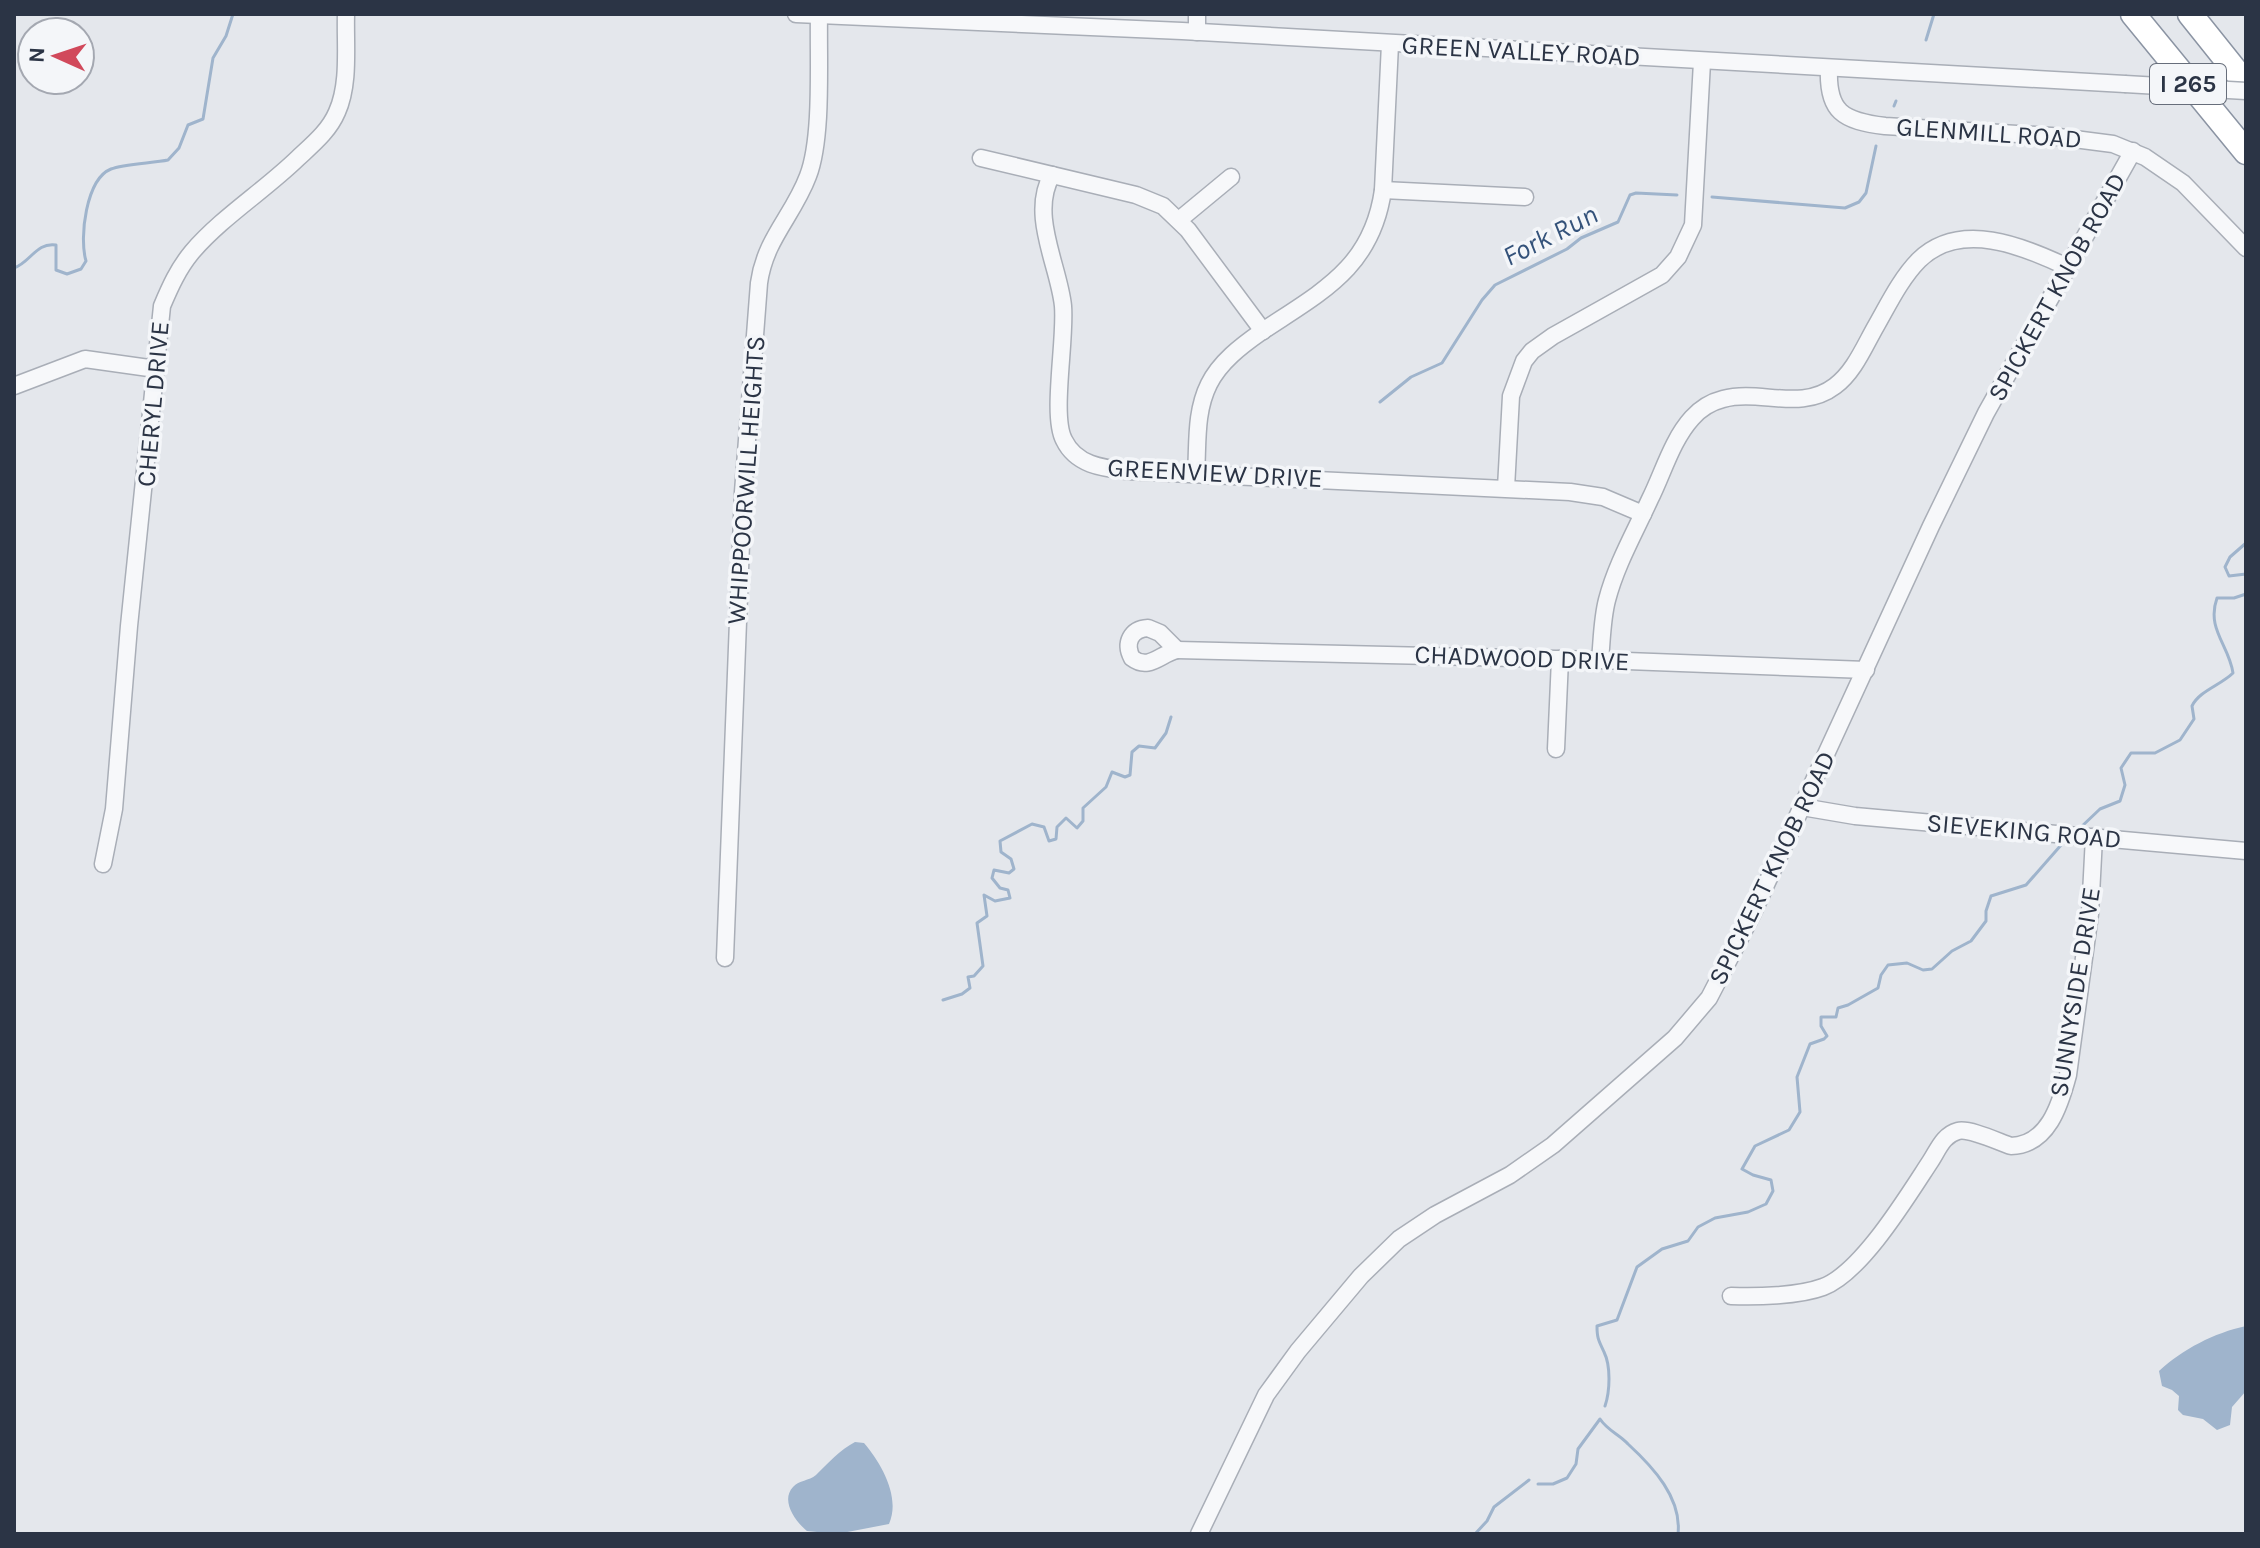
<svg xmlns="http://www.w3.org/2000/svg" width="2260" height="1548" viewBox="0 0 2260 1548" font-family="Karla,sans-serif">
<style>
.water{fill:#9fb4cc}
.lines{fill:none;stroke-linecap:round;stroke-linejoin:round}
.stream{stroke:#9fb4cc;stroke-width:3}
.minor-casing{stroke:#a9aeb7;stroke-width:19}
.highway-casing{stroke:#8b94a3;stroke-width:27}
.minor{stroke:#f7f8fa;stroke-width:16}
.highway{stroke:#fff;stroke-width:24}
.minor-bridge-casing{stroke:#a9aeb7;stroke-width:19;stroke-linecap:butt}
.minor-bridge{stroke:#f7f8fa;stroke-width:16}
.labels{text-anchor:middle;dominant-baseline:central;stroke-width:7;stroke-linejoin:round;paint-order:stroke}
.shield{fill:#f4f6f9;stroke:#676e7b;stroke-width:2}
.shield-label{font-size:24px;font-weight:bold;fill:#2b3445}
.street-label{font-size:26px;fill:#2b3445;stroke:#f4f6f9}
.water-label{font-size:28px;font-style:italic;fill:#34527a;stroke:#f4f6f9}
</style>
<rect width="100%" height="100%" fill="#e4e7ec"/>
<g class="water">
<path d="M2246,1326V1391L2232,1407L2230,1425L2217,1430L2203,1419L2183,1415L2178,1410L2179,1396L2172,1390L2162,1386L2159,1371C2183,1349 2214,1333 2246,1326Z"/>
<path d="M855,1442L864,1443C881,1463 901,1497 889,1524L837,1534L807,1531C796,1522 780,1501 793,1487C799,1480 809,1481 816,1475C828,1463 840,1450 855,1442Z"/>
</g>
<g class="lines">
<g class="stream">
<polyline points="1926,40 1934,14"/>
<polyline points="1894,106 1896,101"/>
<polyline points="1712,197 1845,208 1859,202 1866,193 1876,146"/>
<path d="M14,268C31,262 36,242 56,245V270L67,274L81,269L86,261C79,238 86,179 111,169C123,164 154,163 168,160L179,148L188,125L203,119L213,58L226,36L233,14"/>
<polyline points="1380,402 1411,377 1442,363 1482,300 1495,285 1567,249 1581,238 1618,222 1630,195 1636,193 1677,195"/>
<polyline points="2246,543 2230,557 2225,567 2229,576 2246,574"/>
<path d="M2080,828L2100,809L2120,801L2125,785L2121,768L2131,753H2155L2180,740L2194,719L2192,706C2199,691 2221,685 2233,673C2229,645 2206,629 2217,598H2234L2246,594"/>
<polyline points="943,1000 962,994 970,988 968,977 974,976 983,966 977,923 987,916 984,895 995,901 1010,898 1008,890 1000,888 992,878 994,870 1009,873 1014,869 1011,859 1001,852 1000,841 1032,824 1044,827 1049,841 1056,839 1057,827 1066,818 1077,828 1083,821 1083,808 1106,787 1112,772 1125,777 1130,775 1132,752 1139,746 1155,748 1166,733 1171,717"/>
<path d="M1605,1406C1610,1391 1611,1366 1604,1352C1599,1341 1597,1339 1597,1326L1617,1320L1637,1267L1662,1249L1688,1241L1698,1227L1715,1218L1748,1212L1766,1204L1773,1191L1771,1180L1753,1175L1742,1169L1755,1146L1789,1130L1800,1112L1797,1077L1810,1044L1824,1039L1827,1036L1821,1026V1017H1836L1838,1008L1848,1005L1878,988L1881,975L1888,965L1907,963L1923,970L1932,969L1952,951L1971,941L1986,921V911L1991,896L2026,885L2062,844"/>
<path d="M1538,1484H1553L1567,1478L1576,1464L1578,1449L1600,1419C1608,1431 1619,1434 1628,1444C1653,1467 1682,1498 1678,1534"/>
<polyline points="1475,1534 1487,1521 1494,1507 1529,1480"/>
</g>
<defs>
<g id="minor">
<polyline points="796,14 1182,31 2125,84"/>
<polyline points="1197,32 1197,14"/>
<path d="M1829,68C1827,112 1843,121 1885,126L2051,136L2113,144L2145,157L2183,183L2246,248"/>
<polyline points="981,158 1136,195 1163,206 1188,230 1263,331"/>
<path d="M1052,175C1029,214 1059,266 1063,306C1066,340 1051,416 1064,440C1076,465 1102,468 1127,471L1570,492L1603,497L1643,514"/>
<polyline points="1383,190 1525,197"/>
<polyline points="1179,220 1231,177"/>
<polyline points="14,386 85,359 156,369"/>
<path d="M1196,474C1198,443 1195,412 1209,384C1220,362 1241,346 1261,332C1321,292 1372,268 1383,190L1390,44"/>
<polyline points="1506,488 1511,396 1524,361 1532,351 1553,336 1662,275 1678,257 1693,225 1702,62"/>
<path d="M1148,628L1160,633L1177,650C1160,654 1149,671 1132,658C1124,643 1131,629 1148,628Z"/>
<polyline points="1177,650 1600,660 1866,670"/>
<path d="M1600,660C1602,640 1602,619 1607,600C1616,565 1635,532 1650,499C1663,473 1672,440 1692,418C1700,409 1711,402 1723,399C1760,389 1801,412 1835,386C1854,372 1864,347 1876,326C1888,305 1901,278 1919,260C1960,220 2023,246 2067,267"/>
<polyline points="1556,749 1560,659"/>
<polyline points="1802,807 1855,816 2246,851"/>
<path d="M103,864L114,809L129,626L162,306C170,287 178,269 192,252C222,217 264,191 298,158C313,144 329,131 337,112C350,83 345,45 346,14"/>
<path d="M725,958L743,492L759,283C765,239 793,216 808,176C823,137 818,59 819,15"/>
<path d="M1731,1296C1756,1297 1799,1296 1823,1287C1861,1273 1907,1197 1930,1162C1938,1150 1943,1135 1958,1131C1969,1128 1999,1142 2011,1146C2048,1145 2060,1105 2068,1075L2090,914L2094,837"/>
<polyline points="1199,1534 1266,1395 1298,1351 1361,1276 1399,1239 1435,1215 1510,1175 1553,1145 1675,1038 1709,998 1752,915 1931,526 1986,413 2133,151"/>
</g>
<g id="highway">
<polyline points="2133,14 2246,152"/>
<polyline points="2190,14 2246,84"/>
</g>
</defs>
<use href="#minor" class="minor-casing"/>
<use href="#highway" class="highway-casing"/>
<use href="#minor" class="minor"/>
<use href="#highway" class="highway"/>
<defs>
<polyline id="minor-bridge" points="2125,84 2246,91"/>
</defs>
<use href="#minor-bridge" class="minor-bridge-casing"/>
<use href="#minor-bridge" class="minor-bridge"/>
</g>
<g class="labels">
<rect class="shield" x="2150" y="64" width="76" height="40" rx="6"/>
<g class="shield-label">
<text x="2188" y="84">I 265</text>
</g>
<g class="street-label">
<text transform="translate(1521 51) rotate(3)">GREEN VALLEY ROAD</text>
<text transform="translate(1989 133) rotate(4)">GLENMILL ROAD</text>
<text transform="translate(2057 287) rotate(-61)">SPICKERT KNOB ROAD</text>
<text transform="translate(153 404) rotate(-85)">CHERYL DRIVE</text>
<text transform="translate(1215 473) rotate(3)">GREENVIEW DRIVE</text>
<text transform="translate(746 480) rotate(-86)">WHIPPOORWILL HEIGHTS</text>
<text transform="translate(1522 658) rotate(2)">CHADWOOD DRIVE</text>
<text transform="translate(2024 831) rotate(5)">SIEVEKING ROAD</text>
<text transform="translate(1772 868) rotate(-64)">SPICKERT KNOB ROAD</text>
<text transform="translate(2075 992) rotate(-81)">SUNNYSIDE DRIVE</text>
</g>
<g class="water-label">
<text transform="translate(1550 235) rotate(-27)">Fork Run</text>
</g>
</g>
<rect width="2260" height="1548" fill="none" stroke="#2b3445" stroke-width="32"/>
<g transform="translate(56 56) rotate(273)"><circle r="38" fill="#f4f6f9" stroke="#a4a8b1" stroke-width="2"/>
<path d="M0-6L14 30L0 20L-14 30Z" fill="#d1495b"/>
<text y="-12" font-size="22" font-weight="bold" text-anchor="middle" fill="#2b3445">N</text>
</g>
</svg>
